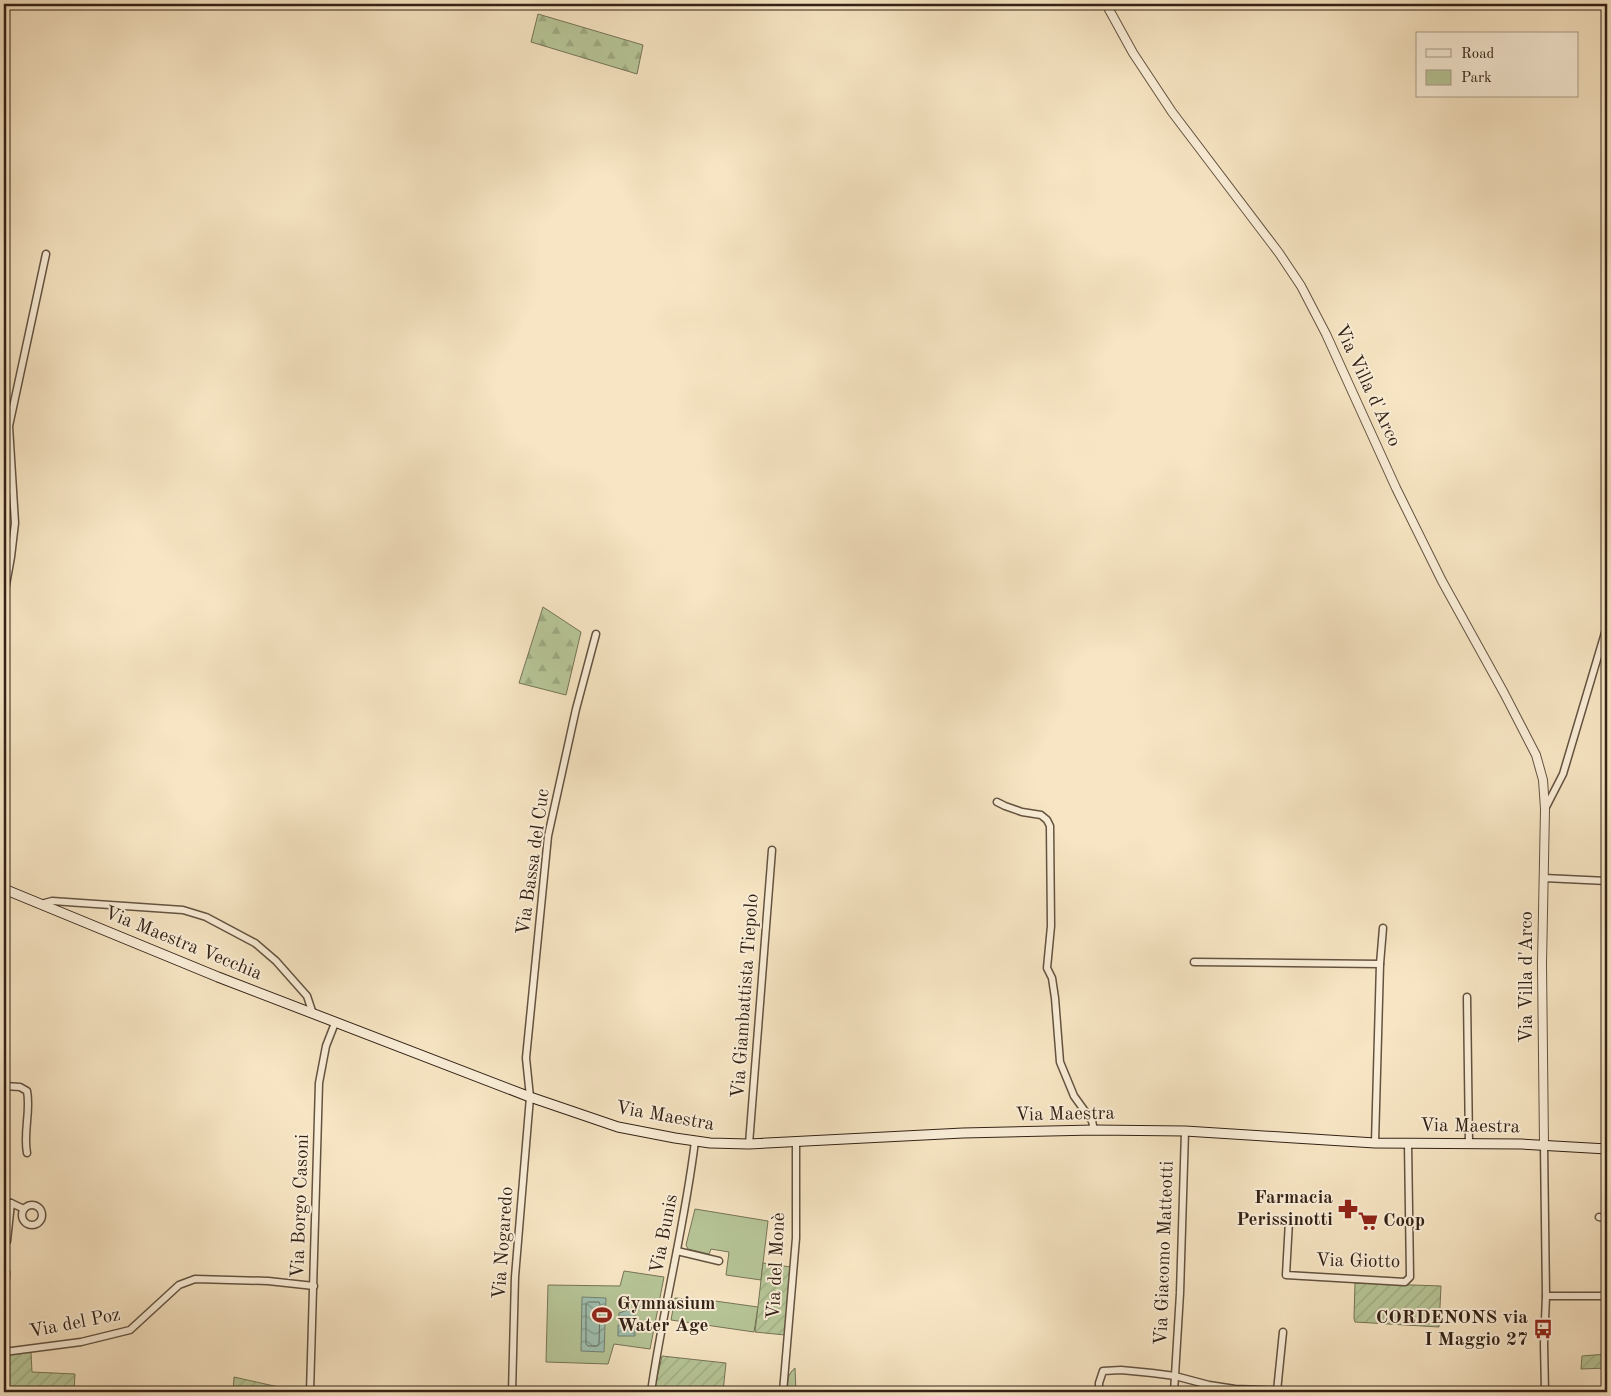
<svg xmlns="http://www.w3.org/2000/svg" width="1611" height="1396" viewBox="0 0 1611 1396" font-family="'Old Standard TT',serif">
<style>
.green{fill:#b7c698;stroke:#757457}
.forest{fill:url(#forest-firs);stroke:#757457}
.garden{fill:url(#garden-furrows);stroke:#757457}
.water{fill:url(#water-waves);stroke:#738072}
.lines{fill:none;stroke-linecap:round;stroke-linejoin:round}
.shore{stroke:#687062;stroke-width:1}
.minor-casing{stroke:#645341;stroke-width:9}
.tertiary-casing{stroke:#645341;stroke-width:10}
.secondary-casing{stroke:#332216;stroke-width:11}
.minor{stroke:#faeed8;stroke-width:6}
.tertiary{stroke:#faeed8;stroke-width:8}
.secondary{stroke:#faeed8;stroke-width:9}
.labels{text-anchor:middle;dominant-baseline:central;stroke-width:4;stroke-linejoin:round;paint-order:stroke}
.street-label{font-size:19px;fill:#332216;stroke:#faeed8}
.poi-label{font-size:19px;font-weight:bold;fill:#332216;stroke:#faeed8;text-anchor:end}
</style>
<defs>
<pattern id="forest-firs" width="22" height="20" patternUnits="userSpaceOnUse" patternTransform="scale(1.25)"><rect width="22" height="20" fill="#b7c698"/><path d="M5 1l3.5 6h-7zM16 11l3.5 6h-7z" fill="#9eaa82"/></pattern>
<pattern id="garden-furrows" width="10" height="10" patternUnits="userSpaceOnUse" patternTransform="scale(1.25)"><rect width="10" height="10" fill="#b7c698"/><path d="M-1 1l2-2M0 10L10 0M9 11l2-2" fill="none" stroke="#9eaa82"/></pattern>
<pattern id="water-waves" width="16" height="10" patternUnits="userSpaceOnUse" patternTransform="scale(1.25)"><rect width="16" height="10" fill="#9ebfaf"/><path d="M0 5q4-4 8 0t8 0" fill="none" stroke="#819b8d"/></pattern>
</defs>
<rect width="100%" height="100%" fill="#f7e5c3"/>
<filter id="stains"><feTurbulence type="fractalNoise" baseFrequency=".004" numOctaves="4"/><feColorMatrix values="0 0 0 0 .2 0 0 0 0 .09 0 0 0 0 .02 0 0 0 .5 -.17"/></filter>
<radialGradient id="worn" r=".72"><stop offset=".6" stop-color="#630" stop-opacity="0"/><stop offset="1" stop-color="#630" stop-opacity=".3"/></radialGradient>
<g class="green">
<polygon points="695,1209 768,1221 761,1280 726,1275 729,1252 711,1249 709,1254 688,1249 686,1245"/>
<polygon points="624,1271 664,1277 650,1349 614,1344 608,1364 546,1362 548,1285 620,1286"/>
<polygon points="675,1298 715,1301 758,1307 754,1332 671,1320"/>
</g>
<g class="forest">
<polygon points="538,14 643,45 637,74 531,42"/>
<polygon points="543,607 581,632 566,695 519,683"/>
<path d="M795,1368L796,1392H788C787,1383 787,1374 795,1368Z"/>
</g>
<g class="garden">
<polygon points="763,1263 791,1267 785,1335 755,1332"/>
<polygon points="1355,1283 1441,1286 1439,1327 1355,1322 1354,1318"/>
<polygon points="31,1352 32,1372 75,1374 74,1390 113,1392 4,1392 4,1355"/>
<polygon points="1607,1354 1607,1368 1581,1369 1582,1356"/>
<polygon points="662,1356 726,1363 723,1392 689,1392 655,1387"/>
<polygon points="234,1377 301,1392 233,1392"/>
</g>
<g class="water">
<polygon points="582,1297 606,1298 604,1352 581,1351"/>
<polygon points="628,1310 635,1313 635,1336 618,1336 618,1325 631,1324 627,1318 623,1321 619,1320 619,1313"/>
</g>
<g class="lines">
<polygon class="shore" points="589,1302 599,1302 600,1304 599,1344 597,1346 588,1346 586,1344 586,1304"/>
<defs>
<g id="minor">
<polyline points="4,401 9,424"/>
<polyline points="4,596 11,557 15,523 9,426 46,254"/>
<polyline points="997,802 1005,806 1022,812 1041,815 1047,820 1050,826 1051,926 1047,968 1052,978 1055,998 1060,1062 1074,1096 1092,1121 1094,1130"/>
<polyline points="1545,809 1563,774 1607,626 1607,617"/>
<polyline points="1544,878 1607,881"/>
<polyline points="41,904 52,901 183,910 206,917 255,943 276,961 307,996 313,1014"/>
<polyline points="1194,962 1380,964"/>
<polyline points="1467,997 1469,1144"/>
<path d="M4,1086L20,1087L27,1091C31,1111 23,1132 27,1153"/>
<polyline points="1375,1143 1380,964 1383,928"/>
<polyline points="749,1144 772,850"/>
<polyline points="1544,1145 1546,1296 1544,1344 1545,1392"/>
<polyline points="4,1203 11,1203 24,1209"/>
<circle cx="32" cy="1215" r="10"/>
<polyline points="1599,1217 1607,1219"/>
<polyline points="1289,1221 1286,1275 1405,1282 1410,1277 1408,1143"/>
<polyline points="7,1241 11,1203"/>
<polyline points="677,1251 719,1261"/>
<polyline points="1546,1296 1607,1296"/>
<polyline points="4,1313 6,1272"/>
<polyline points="4,1352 81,1342 130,1330 179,1285 195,1279 268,1281 314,1286"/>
<polyline points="1277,1391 1283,1332"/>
<polyline points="310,1392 319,1083 326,1046 335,1023"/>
<polyline points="512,1392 515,1277 530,1097 526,1058 548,836 576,709 596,634"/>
<path d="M651,1392C663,1308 685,1225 695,1141"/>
<polyline points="783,1392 796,1238 796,1142"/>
<polyline points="1099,1392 1099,1383 1103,1371 1121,1370 1152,1373 1175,1376 1209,1385 1235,1389 1333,1392"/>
<polyline points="1174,1392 1180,1293 1185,1131"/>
</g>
<polyline id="tertiary" points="1106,4 1133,53 1172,112 1279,253 1301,286 1326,334 1396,488 1442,581 1504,693 1536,755 1543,780 1545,809 1542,964 1544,1145"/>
<polyline id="secondary" points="4,889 218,977 530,1097 618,1127 675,1138 710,1143 749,1144 963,1133 1094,1130 1185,1131 1375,1143 1521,1144 1607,1149"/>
</defs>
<use href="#minor" class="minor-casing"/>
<use href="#tertiary" class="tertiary-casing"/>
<use href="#secondary" class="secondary-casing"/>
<use href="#minor" class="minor"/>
<use href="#tertiary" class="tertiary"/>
<use href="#secondary" class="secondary"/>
</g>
<defs>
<symbol id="pharmacy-bare" viewBox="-9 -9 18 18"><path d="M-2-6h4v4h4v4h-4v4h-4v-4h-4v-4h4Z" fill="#8f2418" stroke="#faeed8" stroke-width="2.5" paint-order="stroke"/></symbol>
<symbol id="supermarket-bare" viewBox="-9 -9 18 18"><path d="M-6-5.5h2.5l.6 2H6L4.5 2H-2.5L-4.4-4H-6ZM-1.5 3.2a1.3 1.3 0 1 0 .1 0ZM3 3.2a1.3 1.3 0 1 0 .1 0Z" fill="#8f2418" stroke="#faeed8" stroke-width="2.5" paint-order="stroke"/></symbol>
<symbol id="stadium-bare" viewBox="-9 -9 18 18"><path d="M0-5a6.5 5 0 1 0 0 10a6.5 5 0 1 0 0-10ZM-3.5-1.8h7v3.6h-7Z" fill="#8f2418" stroke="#faeed8" stroke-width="2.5" paint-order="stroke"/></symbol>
<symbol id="bus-bare" viewBox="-9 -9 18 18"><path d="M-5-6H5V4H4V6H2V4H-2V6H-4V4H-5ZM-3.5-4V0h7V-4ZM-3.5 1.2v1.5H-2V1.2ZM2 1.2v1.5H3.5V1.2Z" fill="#8f2418" stroke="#faeed8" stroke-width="2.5" paint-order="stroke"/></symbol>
</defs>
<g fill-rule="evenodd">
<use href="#pharmacy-bare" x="1334" y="1195" width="28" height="28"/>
<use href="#supermarket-bare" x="1354" y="1207" width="28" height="28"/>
<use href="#stadium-bare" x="588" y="1301" width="28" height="28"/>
<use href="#bus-bare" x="1529" y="1315" width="28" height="28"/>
</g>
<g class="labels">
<g class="street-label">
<text transform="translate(1367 386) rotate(65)">Via Villa d'Arco</text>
<text transform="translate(534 862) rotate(-82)">Via Bassa del Cuc</text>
<text transform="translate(183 944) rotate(22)">Via Maestra Vecchia</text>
<text transform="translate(1527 977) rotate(-90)">Via Villa d'Arco</text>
<text transform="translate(746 996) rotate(-86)">Via Giambattista Tiepolo</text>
<text transform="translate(1065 1115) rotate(-1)">Via Maestra</text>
<text transform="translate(665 1117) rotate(10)">Via Maestra</text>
<text transform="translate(1470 1127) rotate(1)">Via Maestra</text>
<text transform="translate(301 1206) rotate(-88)">Via Borgo Casoni</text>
<text transform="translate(665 1234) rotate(-79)">Via Bunis</text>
<text transform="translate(504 1243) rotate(-86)">Via Nogaredo</text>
<text transform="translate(1165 1253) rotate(-88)">Via Giacomo Matteotti</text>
<text transform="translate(1358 1262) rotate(1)">Via Giotto</text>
<text transform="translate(777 1266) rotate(-87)">Via del Monè</text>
<text transform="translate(75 1324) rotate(-11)">Via del Poz</text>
</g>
<g class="poi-label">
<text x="1333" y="1198">Farmacia<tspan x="1333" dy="22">Perissinotti</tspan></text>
<text x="1383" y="1221" text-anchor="start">Coop</text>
<text x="617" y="1304" text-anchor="start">Gymnasium<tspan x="617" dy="22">Water Age</tspan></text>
<text x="1528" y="1318">CORDENONS via<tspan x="1528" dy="22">I Maggio 27</tspan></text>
</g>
</g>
<rect width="1611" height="1396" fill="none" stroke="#f7e5c3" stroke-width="20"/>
<rect x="5" y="5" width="1601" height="1386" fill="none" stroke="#332216" stroke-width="2.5"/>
<rect x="10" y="10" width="1591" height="1376" fill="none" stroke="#332216"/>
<rect x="1416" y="32" width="162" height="65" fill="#faeed8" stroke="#aa9c8a"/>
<rect x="1426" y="49" width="25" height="8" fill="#faeed8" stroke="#aa9c8a"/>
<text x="1461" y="58" font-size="15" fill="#332216">Road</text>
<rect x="1426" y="70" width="25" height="15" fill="#b7c698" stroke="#aa9c8a"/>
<text x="1461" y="82" font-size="15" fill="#332216">Park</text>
<rect width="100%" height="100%" filter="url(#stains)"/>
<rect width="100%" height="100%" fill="url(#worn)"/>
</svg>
